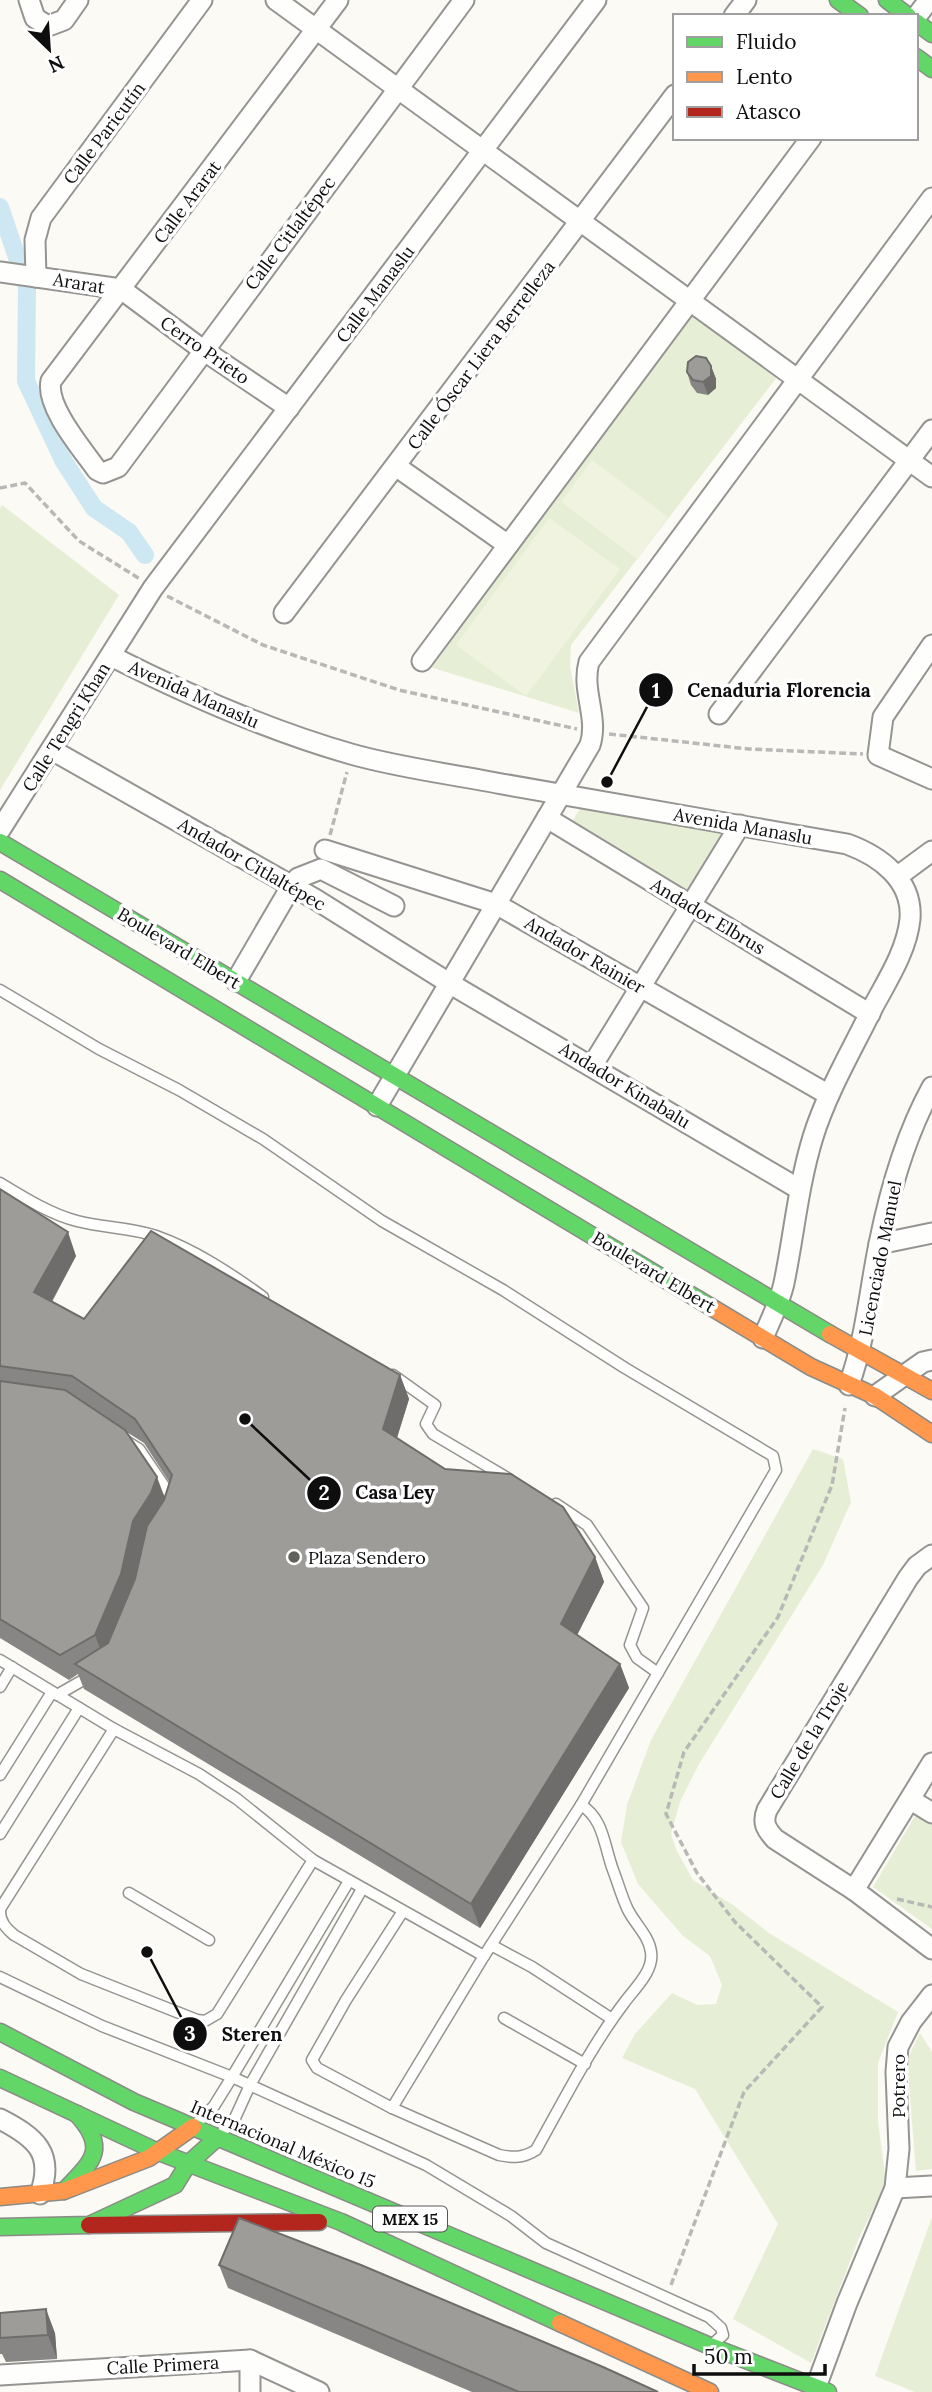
<svg xmlns="http://www.w3.org/2000/svg" width="932" height="2392" viewBox="0 0 932 2392" font-family="Lora,serif">
<style>
.green{fill:#e6efd5}
.pitch{fill:#eff3df}
.lines{fill:none;stroke-linecap:round;stroke-linejoin:round}
.canal{stroke:#cde8f3;stroke-width:18}
.lane-casing{stroke:#959492;stroke-width:13}
.street-casing{stroke:#959492;stroke-width:23}
.fast-casing{stroke:#8b8b88;stroke-width:19}
.slow-casing{stroke:#8b8b88;stroke-width:19}
.jam-casing{stroke:#8b8b88;stroke-width:19}
.path{stroke:#b8b8b7;stroke-width:3.5;stroke-dasharray:7 3.5;stroke-linecap:butt}
.lane{stroke:#fefefd;stroke-width:10}
.street{stroke:#fefefd;stroke-width:19}
.fast{stroke:#63d668;stroke-width:16}
.slow{stroke:#ff974d;stroke-width:16}
.jam{stroke:#b3261e;stroke-width:16}
.wall{fill:#888684;fill-rule:evenodd}
.shaded-wall{fill:#6f6d6b}
.building{fill:#9e9c99;stroke:#6f6d6b;stroke-width:2}
.poi-dot{fill:#61615e;stroke:#fff;stroke-width:2.5}
.labels{text-anchor:middle;dominant-baseline:central;stroke-width:7;stroke-linejoin:round;paint-order:stroke}
.shield{fill:#fff;stroke:#565656;stroke-width:2}
.shield-label{font-size:16px;font-weight:bold;fill:#0e0e0e}
.street-label{font-size:18px;fill:#0e0e0e;stroke:#fff}
.poi-label{font-size:18px;fill:#0e0e0e;stroke:#fff;text-anchor:start}
.leader{fill:none;stroke:#0e0e0e;stroke-width:2.5}
.callout-dot{fill:#0e0e0e;stroke:#fff;stroke-width:2.5}
.mark-label{font-size:21px;text-anchor:middle;font-weight:bold;fill:#fff}
.callout-label{font-size:19px;text-anchor:middle;font-weight:bold;fill:#0e0e0e;stroke:#fff;stroke-width:7;stroke-linejoin:round;paint-order:stroke}
</style>
<rect width="100%" height="100%" fill="#fbfaf4"/>
<g class="green">
<polygon points="692,315 777,377 571,645 570,666 579,713 430,667"/>
<polygon points="2,505 119,595 0,790 0,508"/>
<polygon points="582,805 736,834 696,897 572,822"/>
<polygon points="813,1449 843,1459 851,1502 823,1565 699,1764 680,1802 671,1834 676,1849 693,1880 733,1905 769,1933 898,2012 878,2063 878,2121 886,2183 859,2238 811,2363 733,2319 778,2224 695,2089 622,2058 635,2034 672,1993 697,2005 716,2004 722,1985 710,1956 683,1936 638,1884 621,1842 627,1805 651,1740"/>
<polygon points="918,1811 932,1819 932,1929 873,1887"/>
<polygon points="920,2033 932,2052 932,2169 916,2171 907,2060"/>
<polygon points="932,2217 932,2392 915,2392 875,2376"/>
</g>
<g class="pitch">
<polygon points="592,460 668,517 637,559 561,502"/>
<polygon points="549,518 620,569 526,696 456,645"/>
</g>
<g class="lines">
<polyline class="canal" points="0,207 27,287 26,381 63,460 94,508 129,532 145,555"/>
<defs>
<g id="lane">
<polyline points="0,990 99,1049 179,1090 263,1139 382,1221 503,1290 625,1368 773,1456 776,1470 581,1805"/>
<path d="M0,1183C23,1197 50,1214 77,1221C103,1228 130,1227 156,1236C195,1250 230,1273 263,1297"/>
<polyline points="393,1375 435,1405 426,1424 433,1434 509,1479"/>
<polyline points="126,1441 139,1449 173,1499"/>
<polyline points="556,1504 587,1525 643,1608 630,1645 637,1658 658,1673"/>
<path d="M0,1660L114,1729L199,1774L237,1799L313,1860L217,2014L205,2021L197,2020L81,1974L14,1935C6,1928 0,1922 0,1911"/>
<polyline points="0,1687 12,1667"/>
<polyline points="57,1695 92,1675"/>
<polyline points="0,1775 52,1692"/>
<polyline points="0,1834 79,1708"/>
<polyline points="313,1860 484,1956 392,2108 317,2068 312,2060 346,2000 403,1911"/>
<polyline points="129,1893 209,1940"/>
<polyline points="0,1909 114,1729"/>
<polyline points="491,1945 532,1967 612,2019"/>
<polyline points="0,1977 102,2026 232,2077 426,2165 511,2216 546,2243 709,2317 721,2328 723,2335 715,2342"/>
<polyline points="504,2018 585,2064"/>
<path d="M392,2108L499,2155C514,2158 523,2158 536,2150C564,2100 590,2048 624,2003C635,1988 654,1971 651,1952C649,1936 635,1924 628,1910C622,1898 618,1883 613,1870C604,1846 604,1819 581,1805L484,1956"/>
<polyline points="197,2123 214,2106 232,2077 349,1881"/>
<polyline points="220,2135 235,2118 250,2085 362,1889"/>
</g>
<g id="street">
<polyline points="29,0 35,18 48,26 64,20 78,0"/>
<polyline points="276,0 932,477"/>
<path d="M338,0L51,381C45,406 83,450 97,470L103,473L118,467L464,0"/>
<polyline points="734,16 746,0"/>
<polyline points="916,17 929,0"/>
<polyline points="0,272 121,289 203,350 289,408"/>
<polyline points="36,277 35,240 41,218 202,0"/>
<polyline points="397,467 508,545"/>
<polyline points="284,613 675,95"/>
<polyline points="932,645 883,717 878,755 932,779"/>
<path d="M111,656C188,695 267,730 351,754C400,768 452,774 502,784C617,805 732,824 847,844C880,856 913,880 910,919C907,950 887,981 873,1007C852,1050 827,1092 813,1137C798,1186 794,1235 784,1283C780,1302 770,1321 763,1338"/>
<polyline points="422,661 811,138"/>
<polyline points="719,714 932,430"/>
<polyline points="52,750 315,899 449,983 799,1189"/>
<polyline points="547,818 870,1014"/>
<polyline points="0,830 153,588 596,0"/>
<polyline points="325,850 496,904 829,1095"/>
<polyline points="898,876 932,851"/>
<polyline points="236,981 292,885 298,878 321,869 394,906"/>
<polyline points="592,1066 740,825"/>
<path d="M377,1106L590,745C599,717 581,691 589,662L932,198"/>
<polyline points="879,1244 932,1233"/>
<path d="M849,1385C866,1337 869,1293 879,1244C890,1189 905,1136 932,1087"/>
<polyline points="875,1396 923,1362 932,1360"/>
<path d="M932,1555L917,1566L908,1578L767,1810C762,1823 766,1829 775,1839L854,1890L932,1949"/>
<polyline points="911,1800 932,1813"/>
<polyline points="854,1890 932,1763"/>
<path d="M0,2119C35,2137 55,2153 40,2194"/>
<polyline points="895,2188 932,2186"/>
<polyline points="250,2360 250,2392"/>
<polyline points="0,2375 250,2360 319,2392"/>
<polyline points="816,2387 847,2303 895,2188 899,2149 896,2072 898,2047 911,2022 932,1995"/>
</g>
<g id="fast">
<polyline points="838,0 860,16"/>
<polyline points="887,0 908,16"/>
<polyline points="916,22 932,34"/>
<polyline points="916,57 932,69"/>
<polyline points="0,842 830,1334"/>
<polyline points="0,880 711,1307"/>
<polyline points="0,2032 134,2102 710,2346 828,2392"/>
<polyline points="0,2078 156,2151 341,2222 560,2323"/>
<path d="M64,2191C92,2162 109,2149 77,2114"/>
<polyline points="0,2227 89,2225 175,2185 188,2164 217,2138"/>
</g>
<g id="slow">
<polyline points="711,1307 811,1367 875,1396 932,1434"/>
<polyline points="830,1334 932,1391"/>
<polyline points="0,2197 64,2191 149,2158 193,2127"/>
<polyline points="560,2323 710,2392"/>
</g>
<polyline id="jam" points="89,2225 319,2222"/>
</defs>
<use href="#lane" class="lane-casing"/>
<use href="#street" class="street-casing"/>
<use href="#fast" class="fast-casing"/>
<use href="#slow" class="slow-casing"/>
<use href="#jam" class="jam-casing"/>
<g class="path">
<polyline points="0,488 25,483 79,541 140,579"/>
<polyline points="167,596 263,645 399,690 577,729"/>
<polyline points="609,734 749,749 863,754"/>
<polyline points="330,835 347,772"/>
<polyline points="897,1899 932,1907"/>
<polyline points="671,2285 744,2092 822,2007 735,1922 697,1873 666,1814 684,1752 778,1617 832,1485 845,1408"/>
</g>
<use href="#lane" class="lane"/>
<use href="#street" class="street"/>
<use href="#fast" class="fast"/>
<use href="#slow" class="slow"/>
<use href="#jam" class="jam"/>
</g>
<g class="wall">
<polygon points="711,366 716,379 716,388 708,395 697,393 691,385 687,372"/>
<path d="M0,1189L76,1256L52,1302L84,1319L400,1375L409,1399L397,1438L445,1469L595,1557L604,1582L577,1635L620,1664L629,1688L480,1928L84,1689L78,1674L69,1680L0,1638ZM125,1431L144,1443L170,1483L165,1499ZM143,1544L135,1579L134,1582L142,1546Z"/>
<polygon points="219,2265 658,2392 472,2392 228,2288"/>
<polygon points="0,2313 55,2333 57,2359 6,2362 2,2354 0,2354"/>
</g>
<g class="shaded-wall">
<polygon points="711,366 716,379 716,388 708,395 703,382"/>
<polygon points="68,1232 76,1256 43,1317 34,1292"/>
<polygon points="400,1375 409,1399 392,1453 383,1429"/>
<polygon points="157,1477 166,1501 160,1518 142,1546 130,1599 104,1660 95,1635 133,1521"/>
<polygon points="595,1557 604,1582 570,1649 561,1624"/>
<polygon points="620,1664 629,1688 480,1928 471,1904"/>
<polygon points="46,2309 55,2333 57,2359 48,2335"/>
</g>
<g class="building">
<polygon points="696,356 706,358 711,366 711,376 703,382 693,380 687,372 688,362"/>
<polygon points="0,1189 68,1232 34,1292 84,1319 151,1231 400,1375 383,1429 445,1469 511,1474 563,1507 595,1557 561,1624 620,1664 471,1904 75,1664 108,1643 135,1579 147,1526 164,1500 172,1475 135,1419 72,1376 0,1366"/>
<polygon points="0,1381 65,1390 125,1430 157,1477 151,1493 133,1521 121,1574 95,1635 60,1655 0,1619"/>
<polygon points="239,2218 361,2265 603,2367 658,2392 519,2392 219,2265"/>
<polygon points="46,2309 48,2335 0,2338 0,2313"/>
</g>
<circle class="poi-dot" cx="294" cy="1557" r="7"/>
<g class="labels">
<rect class="shield" x="373" y="2206.5" width="74" height="25" rx="5"/>
<g class="shield-label">
<text x="410" y="2219">MEX 15</text>
</g>
<g class="street-label">
<text transform="translate(104 133) rotate(-53)">Calle Paricutín</text>
<text transform="translate(187 202) rotate(-53)">Calle Ararat</text>
<text transform="translate(290 233) rotate(-53)">Calle Citlaltépec</text>
<text transform="translate(79 283) rotate(9)">Ararat</text>
<text transform="translate(375 294) rotate(-53)">Calle Manaslu</text>
<text transform="translate(205 350) rotate(35)">Cerro Prieto</text>
<text transform="translate(481 355) rotate(-53)">Calle Óscar Liera Berrelleza</text>
<text transform="translate(194 694) rotate(24)">Avenida Manaslu</text>
<text transform="translate(66 727) rotate(-58)">Calle Tengri Khan</text>
<text transform="translate(743 826) rotate(10)">Avenida Manaslu</text>
<text transform="translate(252 864) rotate(30)">Andador Citlaltépec</text>
<text transform="translate(708 916) rotate(31)">Andador Elbrus</text>
<text transform="translate(179 948) rotate(31)">Boulevard Elbert</text>
<text transform="translate(585 955) rotate(30)">Andador Rainier</text>
<text transform="translate(625 1085) rotate(31)">Andador Kinabalu</text>
<text transform="translate(880 1258) rotate(-79)">Licenciado Manuel</text>
<text transform="translate(654 1272) rotate(31)">Boulevard Elbert</text>
<text transform="translate(809 1740) rotate(-59)">Calle de la Troje</text>
<text transform="translate(898 2086) rotate(-90)">Potrero</text>
<text transform="translate(283 2144) rotate(23)">Internacional México 15</text>
<text transform="translate(163 2365) rotate(-3)">Calle Primera</text>
</g>
<g class="poi-label">
<text x="308" y="1557">Plaza Sendero</text>
</g>
</g>
<path class="leader" d="M607 782L656 690M245 1419L324 1493M147 1952L190 2034"/>
<g class="callout-dot">
<circle cx="607" cy="782" r="7"/>
<circle cx="245" cy="1419" r="7"/>
<circle cx="147" cy="1952" r="7"/>
<circle cx="656" cy="690" r="18"/>
<circle cx="324" cy="1493" r="18"/>
<circle cx="190" cy="2034" r="18"/>
</g>
<g class="mark-label">
<text x="656" y="698">1</text>
<text x="324" y="1500">2</text>
<text x="190" y="2041">3</text>
</g>
<g class="callout-label">
<text x="779" y="697">Cenaduria Florencia</text>
<text x="395" y="1499">Casa Ley</text>
<text x="252" y="2041">Steren</text>
</g>
<rect x="673" y="14" width="245" height="126" fill="#ffffff" stroke="#9f9f9f" stroke-width="2"/>
<rect x="687" y="37" width="35" height="10" fill="#63d668" stroke="#9f9f9f" stroke-width="2"/>
<text x="736" y="49" font-size="21" fill="#0e0e0e">Fluido</text>
<rect x="687" y="72" width="35" height="10" fill="#ff974d" stroke="#9f9f9f" stroke-width="2"/>
<text x="736" y="84" font-size="21" fill="#0e0e0e">Lento</text>
<rect x="687" y="107" width="35" height="10" fill="#b3261e" stroke="#9f9f9f" stroke-width="2"/>
<text x="736" y="119" font-size="21" fill="#0e0e0e">Atasco</text>
<g transform="translate(49 49) rotate(155)" stroke="#ffffff" stroke-width="5" paint-order="stroke">
<path d="M0-5L12 26L0 18L-12 26Z" fill="#0e0e0e"/>
<text y="-10" font-size="19" font-weight="bold" text-anchor="middle" fill="#0e0e0e">N</text>
</g>
<path d="M694 2364v10h131v-10" fill="none" stroke="#0e0e0e" stroke-width="3.5"/>
<text x="704" y="2364" font-size="21" fill="#0e0e0e" stroke="#ffffff" stroke-width="5" paint-order="stroke">50 m</text>
</svg>
